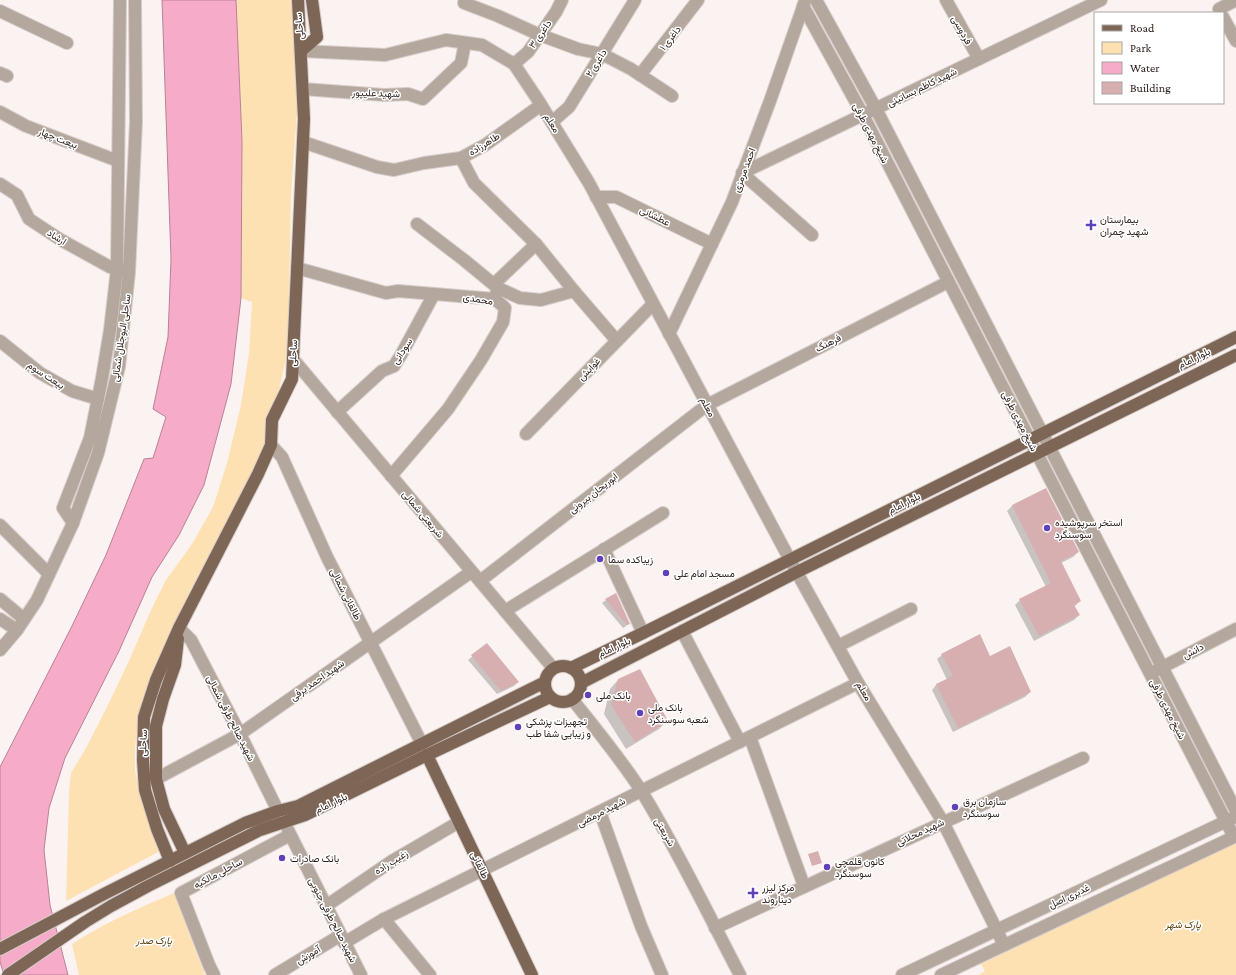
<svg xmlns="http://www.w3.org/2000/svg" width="1236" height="975" viewBox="0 0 1236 975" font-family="'Crimson Pro',Vazirmatn,serif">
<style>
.green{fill:#fee1b3}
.water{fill:#f6acc9;stroke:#b98194}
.shadow{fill:#0003}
.building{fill:#d7afb1}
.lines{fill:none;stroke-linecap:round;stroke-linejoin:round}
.minor-casing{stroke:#d6ccca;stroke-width:14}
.major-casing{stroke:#d6ccca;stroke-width:14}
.minor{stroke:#b4a79d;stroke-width:12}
.major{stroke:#7d6655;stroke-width:12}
.poi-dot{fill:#6141ba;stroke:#fff;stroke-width:1.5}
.labels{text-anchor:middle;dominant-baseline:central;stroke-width:3;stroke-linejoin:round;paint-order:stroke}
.street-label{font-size:10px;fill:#2b1d19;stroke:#fff}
.poi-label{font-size:10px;fill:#2b1d19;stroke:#fff;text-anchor:start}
.park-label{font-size:10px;font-style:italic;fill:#604513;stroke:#fff}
</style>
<rect width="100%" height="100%" fill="#fbf3f1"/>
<g class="green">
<polygon points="236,0 292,0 297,111 291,196 289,298 291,326 287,354 278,395 269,413 265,426 264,447 258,464 244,486 228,522 165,646 146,689 139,718 135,747 135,771 140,790 160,851 66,901 69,793 71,773 86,748 108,705 128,663 151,610 166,580 192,544 213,507 227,463 241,405 249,353 252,302 241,298 242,141"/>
<polygon points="1236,844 1236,975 978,975 985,971 981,964 1229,845"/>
<path d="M174,893L205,975H79L72,944C104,923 139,908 174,893Z"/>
</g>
<polygon class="water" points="162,0 236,0 242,141 241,298 231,384 204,485 179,535 152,577 119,651 65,758 49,808 44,850 50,905 68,975 4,975 0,962 0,767 72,626 106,555 144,459 153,458 166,417 153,409 168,337 171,259"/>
<g class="shadow">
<polygon points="1046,489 1078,552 1073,557 1061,563 1080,601 1074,607 1079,615 1074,620 1034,641 1015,605 1020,600 1046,587 1007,511 1012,506"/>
<polygon points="606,600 629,623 625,627 623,628 602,603"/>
<polygon points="487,644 518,682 514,686 497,694 468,660"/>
<polygon points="942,655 990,658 1030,692 1025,697 953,732 932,690 936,685 947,680 937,659"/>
<polygon points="618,680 667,721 659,729 626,749 604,714 610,689"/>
</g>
<g class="building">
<polygon points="1046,488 1079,552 1061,561 1081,601 1074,605 1080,615 1039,636 1019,599 1051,583 1012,505"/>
<polygon points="616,593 630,624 627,625 605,599"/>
<polygon points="980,634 990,656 1010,646 1031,692 958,728 936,684 953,676 941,654"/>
<polygon points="487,643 519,682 501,691 471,655"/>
<polygon points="640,669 668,721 635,742 611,705 618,679"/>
<polygon points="818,851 822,863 812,866 808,854"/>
</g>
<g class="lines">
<defs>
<g id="minor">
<polyline points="816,0 876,109 1236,811"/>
<polyline points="946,0 979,59"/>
<polyline points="464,3 498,16 540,35 578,49 602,54 631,69 672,96"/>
<polyline points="803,6 863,115 1234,837"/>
<polyline points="1219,9 1236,0"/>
<polyline points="0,11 67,43"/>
<polyline points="1223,17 1236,41"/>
<polyline points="301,51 385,55 446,40 482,45 514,64 538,100 589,183 790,560 858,683 943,822 1004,945"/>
<polyline points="514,64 528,52 556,12 562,0"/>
<polyline points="0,73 7,76"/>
<polyline points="640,75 698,0"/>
<polyline points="303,89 384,95 408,94 423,99 461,63 465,43"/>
<polyline points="541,105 485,145 461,158 474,183 536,244 574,291"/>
<polyline points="0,112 26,126 118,161"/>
<polyline points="552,122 569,107 635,0"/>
<polyline points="303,142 377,167 394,170 424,163 461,158"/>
<polyline points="0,184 17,195 29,219 61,240 110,267 123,271"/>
<polyline points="596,197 616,197 712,244"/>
<polyline points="417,224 464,260 498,288 496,294"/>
<polyline points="812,235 742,173 1101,0"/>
<polyline points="297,268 386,293 398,291 495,299 505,308 503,322 481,360 448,409 391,476"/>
<polyline points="494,284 536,244"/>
<polyline points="498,288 520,298 541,300 574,291 617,341"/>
<polyline points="669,334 732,202 770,101 805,1"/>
<polyline points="0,341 40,373 72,391 98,399"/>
<polyline points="293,359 553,668"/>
<polyline points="337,412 382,371 394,366 401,355 434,294"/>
<polyline points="526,434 653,304"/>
<polyline points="271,445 282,457 327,557 422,744"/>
<polyline points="73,523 63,508 90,438 102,378 110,330 117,269 120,0"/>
<polyline points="0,525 49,574"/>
<polyline points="604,549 643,633"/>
<polyline points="480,581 707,405 948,282"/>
<polyline points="0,599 24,619"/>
<polyline points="505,611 663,513"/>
<polyline points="0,619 17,630"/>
<polyline points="179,628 191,640 240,734 278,811"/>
<polyline points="682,631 740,742"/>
<polyline points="838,646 911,609"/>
<polyline points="0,650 17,630 37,600 73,523 98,453 119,367 129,272 136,122 135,0"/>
<polyline points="1155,671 1236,629"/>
<path d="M572,699C596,729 621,759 642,792C678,851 708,914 740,975"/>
<polyline points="750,737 804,886"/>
<polyline points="156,779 240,734 471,572"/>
<polyline points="600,812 641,926 662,975"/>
<polyline points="288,830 361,975"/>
<polyline points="326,906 392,861 459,822"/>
<polyline points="384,919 430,975"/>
<polyline points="715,928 1083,758"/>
<polyline points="344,943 384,919 858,683"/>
<polyline points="214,975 209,965 181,893 290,835"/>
<polyline points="275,975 341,935"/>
<polyline points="902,975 1233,818"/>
<polyline points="941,975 1236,836"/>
</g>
<g id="major">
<polyline points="301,51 317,37 312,0"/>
<polyline points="178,639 175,665 163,699 156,726 156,779 164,809 185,853"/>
<circle cx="563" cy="684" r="18"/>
<polyline points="571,668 643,633 1236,337"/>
<polyline points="581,683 797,572 1236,355"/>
<polyline points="427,755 532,975"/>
<polyline points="170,861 157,829 145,790 143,760 144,717 156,680 179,628 258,474 271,445 272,420 292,379 304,119 298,0"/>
<polyline points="0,949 104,894 245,823 278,811 298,806 545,682"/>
<polyline points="8,975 85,922 111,906 148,886 260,830 305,815 427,755 550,697"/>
</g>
</defs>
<use href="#minor" class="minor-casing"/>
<use href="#major" class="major-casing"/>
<use href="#minor" class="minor"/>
<use href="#major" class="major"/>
</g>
<g class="poi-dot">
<path d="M1089 219h4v4h4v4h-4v4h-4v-4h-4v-4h4z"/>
<circle cx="1047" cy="528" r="4"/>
<circle cx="600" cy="559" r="4"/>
<circle cx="666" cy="573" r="4"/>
<circle cx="588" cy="695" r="4"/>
<circle cx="640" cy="713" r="4"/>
<circle cx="518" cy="727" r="4"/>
<circle cx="955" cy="807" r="4"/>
<circle cx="282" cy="858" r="4"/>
<circle cx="827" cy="867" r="4"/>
<path d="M751 887h4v4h4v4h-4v4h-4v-4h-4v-4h4z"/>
</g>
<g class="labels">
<g class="street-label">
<text transform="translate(299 26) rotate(-94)">ساحلی</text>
<text transform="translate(962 30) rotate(61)">فردوسی</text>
<text transform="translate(540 34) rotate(-55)">داغری ۳</text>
<text transform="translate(670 38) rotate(-52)">داغری ۱</text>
<text transform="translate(596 63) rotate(-58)">داغری ۲</text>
<text transform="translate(922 87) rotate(-26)">شهید کاظم بساتینی</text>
<text transform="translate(376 93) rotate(2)">شهید علیپور</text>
<text transform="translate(552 123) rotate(58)">معلم</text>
<text transform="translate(871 133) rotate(63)">شیخ مهدی طرفی</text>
<text transform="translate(58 138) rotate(21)">بیعت چهار</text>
<text transform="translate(484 144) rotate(-32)">طاهرزاده</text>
<text transform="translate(744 170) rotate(-69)">احمد مرمزی</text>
<text transform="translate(655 216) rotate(26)">عطشانی</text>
<text transform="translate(57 237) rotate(32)">ارشاد</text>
<text transform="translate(478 299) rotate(9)">محمدی</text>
<text transform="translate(121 338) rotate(-82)">ساحلی البوجلال شمالی</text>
<text transform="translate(828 343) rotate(-27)">فرهنگ</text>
<text transform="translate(402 351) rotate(-57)">سودانی</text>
<text transform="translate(293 353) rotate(-87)">ساحلی</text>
<text transform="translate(1194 358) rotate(-26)">بلوار امام</text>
<text transform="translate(589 369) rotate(-46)">غوابش</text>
<text transform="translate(46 375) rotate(33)">بیعت سوم</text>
<text transform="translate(708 407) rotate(62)">معلم</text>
<text transform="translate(1020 421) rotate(63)">شیخ مهدی طرفی</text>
<text transform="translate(593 493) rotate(-38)">ابوریحان بیرونی</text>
<text transform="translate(904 503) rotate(-27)">بلوار امام</text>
<text transform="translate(423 514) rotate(50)">شریعتی شمالی</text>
<text transform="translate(346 594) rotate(63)">طالقانی شمالی</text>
<text transform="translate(614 647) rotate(-25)">بلوار امام</text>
<text transform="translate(1193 651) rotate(-28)">دانش</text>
<text transform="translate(317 680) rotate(-35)">شهید احمد یرفی</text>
<text transform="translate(864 691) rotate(59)">معلم</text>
<text transform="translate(1168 709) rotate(63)">شیخ مهدی طرفی</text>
<text transform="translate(231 718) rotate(63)">شهید صالح طرفی شمالی</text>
<text transform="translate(143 743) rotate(-88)">ساحلی</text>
<text transform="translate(331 803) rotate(-26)">بلوار امام</text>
<text transform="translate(601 812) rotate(-27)">شهید مرمضی</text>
<text transform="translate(665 832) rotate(60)">شریعتی</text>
<text transform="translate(920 832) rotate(-25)">شهید محلاتی</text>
<text transform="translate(391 862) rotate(-32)">زغیب زاده</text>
<text transform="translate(480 865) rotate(64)">طالقانی</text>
<text transform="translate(218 873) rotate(-28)">ساحلی مالکیه</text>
<text transform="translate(1069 896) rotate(-25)">غدیری اصل</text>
<text transform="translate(333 920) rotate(63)">شهید صالح طرفی جنوبی</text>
<text transform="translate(308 955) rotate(-31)">آموزش</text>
</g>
<g class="poi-label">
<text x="1100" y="219">بیمارستان<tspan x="1100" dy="12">شهید چمران</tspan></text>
<text x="1055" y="522">استخر سرپوشیده<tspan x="1055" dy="12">سوسنگرد</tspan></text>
<text x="608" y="559">زیباکده سما</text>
<text x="674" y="573">مسجد امام علی</text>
<text x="596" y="695">بانک ملی</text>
<text x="648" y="707">بانک ملی<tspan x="648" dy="12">شعبه سوسنگرد</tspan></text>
<text x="526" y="721">تجهیزات پزشکی<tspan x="526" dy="12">و زیبایی شفا طب</tspan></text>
<text x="963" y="801">سازمان برق<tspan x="963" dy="12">سوسنگرد</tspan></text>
<text x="290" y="858">بانک صادرات</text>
<text x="835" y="861">کانون قلمچی<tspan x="835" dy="12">سوسنگرد</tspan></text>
<text x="762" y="887">مرکز لیزر<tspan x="762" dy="12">دیناروند</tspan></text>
</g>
<g class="park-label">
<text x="1183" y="924">پارک شهر</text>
<text x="154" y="940">پارک صدر</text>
</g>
</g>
<rect x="1094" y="12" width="130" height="92" fill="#ffffff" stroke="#aaa5a3"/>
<rect x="1102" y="25" width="20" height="6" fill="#7d6655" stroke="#aaa5a3"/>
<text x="1130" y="32" font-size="12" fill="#2b1d19">Road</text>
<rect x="1102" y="42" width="20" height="12" fill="#fee1b3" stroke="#aaa5a3"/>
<text x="1130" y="52" font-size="12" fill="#2b1d19">Park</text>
<rect x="1102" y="62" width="20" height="12" fill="#f6acc9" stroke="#aaa5a3"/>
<text x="1130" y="72" font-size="12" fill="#2b1d19">Water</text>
<rect x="1102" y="82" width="20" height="12" fill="#d7afb1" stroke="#aaa5a3"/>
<text x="1130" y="92" font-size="12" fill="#2b1d19">Building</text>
</svg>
